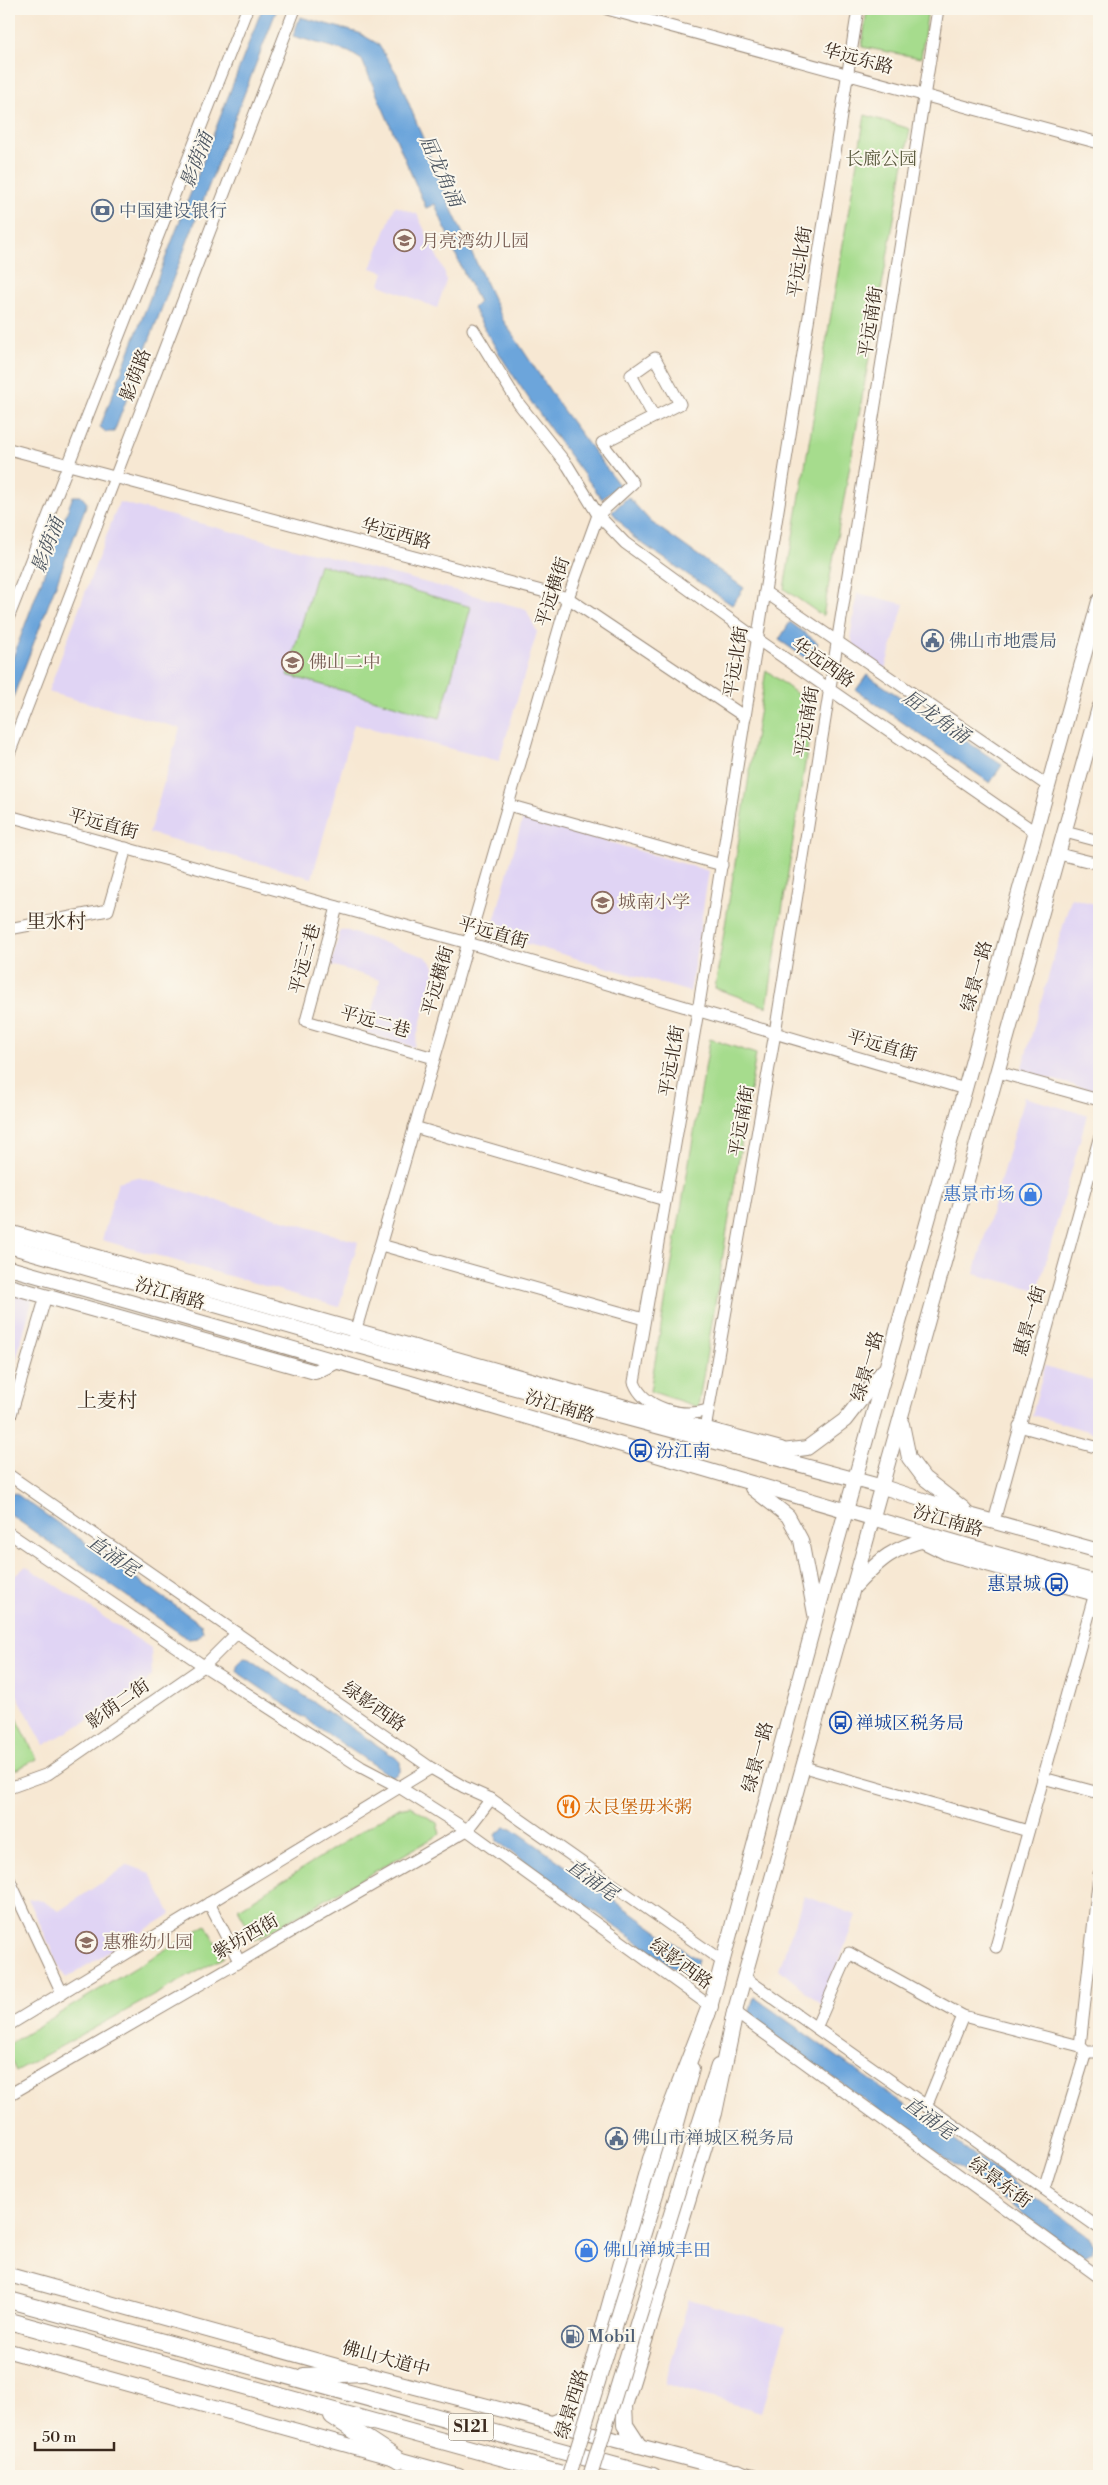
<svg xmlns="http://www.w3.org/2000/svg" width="1108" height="2485" viewBox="0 0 1108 2485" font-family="'Libre Bodoni','Noto Serif SC',serif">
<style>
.built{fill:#e0d4f4}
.green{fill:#a6dc8d;stroke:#708356}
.water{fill:#6ca5db;stroke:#54687c}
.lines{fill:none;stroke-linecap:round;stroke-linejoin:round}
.minor-casing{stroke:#998978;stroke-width:13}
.major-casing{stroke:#998978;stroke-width:16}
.highway-casing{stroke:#998978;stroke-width:18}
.minor{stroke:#fff;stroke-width:11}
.major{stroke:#fff;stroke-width:14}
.highway{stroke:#fff;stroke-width:16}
.major-bridge-casing{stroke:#998978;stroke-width:16;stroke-linecap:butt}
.major-bridge{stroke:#fff;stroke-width:14}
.labels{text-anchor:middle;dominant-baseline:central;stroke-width:4;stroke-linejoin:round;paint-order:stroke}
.shield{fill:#fbf7ec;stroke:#75685c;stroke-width:1}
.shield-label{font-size:16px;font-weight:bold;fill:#3b2a1e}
.street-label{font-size:18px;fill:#3b2a1e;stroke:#fbf7ec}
.park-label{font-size:18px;fill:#56563a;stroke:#fbf7ec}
.service-label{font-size:18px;fill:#4e5e75;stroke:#fbf7ec;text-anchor:start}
.education-label{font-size:18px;fill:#785e54;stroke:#fbf7ec;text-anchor:start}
.shop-label{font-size:18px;fill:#366cbe;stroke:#fbf7ec;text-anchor:end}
.transit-label{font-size:18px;fill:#164399;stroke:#fbf7ec;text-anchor:start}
.food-label{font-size:18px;fill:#c56008;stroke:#fbf7ec;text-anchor:start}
.water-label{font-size:19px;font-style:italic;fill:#4c5560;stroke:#fbf7ec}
.quarter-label{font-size:20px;fill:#3b2a1e;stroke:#fbf7ec}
</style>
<rect width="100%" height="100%" fill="#fbf7ec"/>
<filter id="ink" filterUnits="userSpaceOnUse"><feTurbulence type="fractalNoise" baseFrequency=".02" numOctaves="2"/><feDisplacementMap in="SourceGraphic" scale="10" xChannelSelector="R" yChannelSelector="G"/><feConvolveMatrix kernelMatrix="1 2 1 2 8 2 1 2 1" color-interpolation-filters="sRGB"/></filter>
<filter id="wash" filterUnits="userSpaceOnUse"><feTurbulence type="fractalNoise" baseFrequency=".0096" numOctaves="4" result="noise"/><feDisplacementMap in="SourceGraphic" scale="20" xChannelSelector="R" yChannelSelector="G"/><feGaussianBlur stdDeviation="1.12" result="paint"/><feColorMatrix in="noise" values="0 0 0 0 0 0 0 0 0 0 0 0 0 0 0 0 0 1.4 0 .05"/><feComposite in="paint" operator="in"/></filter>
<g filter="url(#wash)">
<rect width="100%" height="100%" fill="#f7e8d3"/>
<g class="built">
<polygon points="395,206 417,214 445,273 446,281 437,308 380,285 384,272 371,268"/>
<polygon points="119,502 526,609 537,632 499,761 354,724 312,878 149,833 180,728 48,692"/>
<polygon points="857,593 904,604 885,669 859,652 853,645 851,634"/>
<polygon points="523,817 709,871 690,992 491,933"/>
<polygon points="1071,898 1099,905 1099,1092 1021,1071"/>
<polygon points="345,930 426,957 434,966 434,973 414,1047 366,1033 380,980 331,965 340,931"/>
<polygon points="1024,1097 1087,1115 1038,1290 974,1274"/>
<polygon points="137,1177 358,1242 339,1307 102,1240 118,1182"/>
<polygon points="9,1287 33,1298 9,1386"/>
<polygon points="1045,1366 1099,1382 1099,1434 1032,1415"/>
<polygon points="26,1566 151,1648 152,1675 137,1693 44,1745 9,1680 9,1581"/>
<polygon points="128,1865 150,1873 171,1914 66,1978 61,1971 28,1898 43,1901 59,1911"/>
<polygon points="804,1896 856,1915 823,2006 779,1969"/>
<polygon points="689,2299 786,2327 761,2412 665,2384"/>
</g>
<g class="green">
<polygon points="867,9 928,9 921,58 862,47"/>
<polygon points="865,115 910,129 823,616 784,589"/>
<polygon points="319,564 471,607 440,718 287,675"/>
<polygon points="766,670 814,707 767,1007 715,988"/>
<polygon points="710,1039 756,1054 698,1407 650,1391"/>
<polygon points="9,1702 37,1759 9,1773"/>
<polygon points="410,1806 437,1823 440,1834 255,1940 238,1909 398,1808"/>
<polygon points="206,1925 224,1957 16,2071 9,2056 9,2044"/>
</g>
<g class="water">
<polygon points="262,9 277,9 114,432 106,432 100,427"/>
<path d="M300,17L359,33L378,44L397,74L451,208L503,320L562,409L619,485L602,499C556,437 509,376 473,308L479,302L461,267L435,204L426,208L362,60L349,52L293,36Z"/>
<polygon points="73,496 81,496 87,503 9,708 9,668"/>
<polygon points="628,497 651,522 744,588 732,605 633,537 612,512"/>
<polygon points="790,622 818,643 807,659 779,640"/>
<polygon points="867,675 1002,765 990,783 856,690"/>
<polygon points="15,1493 201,1624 203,1632 198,1638 188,1639 9,1514 9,1495"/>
<path d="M244,1658L250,1659L396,1758L400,1762C401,1771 399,1774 391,1777L240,1674L237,1670V1665Z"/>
<polygon points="505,1827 512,1828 698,1960 692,1981 501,1844 497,1841 496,1834"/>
<polygon points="754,1997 1090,2238 1094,2244 1092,2252 1084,2256 1080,2255 748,2016"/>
</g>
</g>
<g filter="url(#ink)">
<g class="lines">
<defs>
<g id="minor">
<polyline points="607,9 1099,143"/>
<polyline points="473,329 519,404 568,466 598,515 625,543 757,639 1035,832"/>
<polyline points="9,449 568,598 745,717"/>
<polyline points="765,592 1048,786"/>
<polyline points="9,616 247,9"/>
<polyline points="9,754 295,9"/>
<polyline points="508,805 722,865"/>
<polyline points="9,816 468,943 965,1089"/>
<polyline points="1065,832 1099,841"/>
<polyline points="1059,854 1099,864"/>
<polyline points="337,907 306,1021 434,1058"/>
<polyline points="9,929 108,910 126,848"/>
<polyline points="998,1072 1099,1100"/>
<polyline points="414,1127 665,1200"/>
<polyline points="381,1245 644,1319"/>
<polyline points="353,1339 568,598 598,515 633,483 602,443 680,404 655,358 631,375 654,417"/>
<path d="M708,1410C683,1418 644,1409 634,1382L698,1011L858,9"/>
<polyline points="9,1421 46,1296"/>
<polyline points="1019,1426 1099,1448"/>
<polyline points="704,1435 775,1033 938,9"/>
<polyline points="9,1475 431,1768 464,1787 491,1799 722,1961"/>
<polyline points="996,1514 1099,1139"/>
<polyline points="9,1533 204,1666 361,1767 399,1787 467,1830 710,2006"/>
<polyline points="804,1767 1028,1831"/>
<polyline points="1043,1778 1099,1793"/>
<polyline points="9,1788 48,1774 204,1666 237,1633"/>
<polyline points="9,1879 62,1993"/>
<polyline points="209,1903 239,1961"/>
<polyline points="996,1947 1095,1593"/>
<polyline points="744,1977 1099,2228"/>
<polyline points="735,2012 1099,2277"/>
<polyline points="9,2025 431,1768"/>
<polyline points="816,2028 849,1953 963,2016 1080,2046 1086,2052 1099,2052"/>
<polyline points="1080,2046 1099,1874"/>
<polyline points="9,2095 467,1830 491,1799"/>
<polyline points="926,2107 963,2016"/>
<polyline points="1044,2189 1086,2052"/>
</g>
<g id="major">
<polyline points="9,1232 682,1423 698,1436"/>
<polyline points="9,1246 351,1344 883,1487 973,1516 1099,1551"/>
<path d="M9,1268C374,1369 735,1481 1099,1583"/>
<polyline points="9,1286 315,1372 338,1361"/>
<polyline points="688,1424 781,1449"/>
<polyline points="902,1424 909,1458 924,1478 964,1509"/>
<polyline points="766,1453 807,1448 845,1420 883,1371"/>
<polyline points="752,1488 788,1516 801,1540 815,1614"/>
<polyline points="921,1540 947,1553 1099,1595"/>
<path d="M856,1585C880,1559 894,1547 929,1539"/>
<polyline points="708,2015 816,1617 965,1089 1099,601"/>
<polyline points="732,2021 1099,708"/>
<polyline points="672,2142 692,2069"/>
<polyline points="693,2143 718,2066"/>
<polyline points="9,2275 362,2373 753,2476"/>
<polyline points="9,2351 459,2476"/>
</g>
<g id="highway">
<polyline points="9,2300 653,2476"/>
<polyline points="9,2321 569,2476"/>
<polyline points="304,2376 362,2373"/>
<polyline points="332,2416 399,2460"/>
<polyline points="555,2423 578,2413 586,2391 651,2159 710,2006"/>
<polyline points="638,2445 625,2425 624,2406 714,2113 735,2012"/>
<polyline points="738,2472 745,2476"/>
</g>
</defs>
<use href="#minor" class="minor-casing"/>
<use href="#major" class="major-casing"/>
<use href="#highway" class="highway-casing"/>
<use href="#minor" class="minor"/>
<use href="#major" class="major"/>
<use href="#highway" class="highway"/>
<defs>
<g id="major-bridge">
<polyline points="569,2476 672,2142"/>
<polyline points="590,2476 693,2143"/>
</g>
</defs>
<use href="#major-bridge" class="major-bridge-casing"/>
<use href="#major-bridge" class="major-bridge"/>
</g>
</g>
<defs>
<symbol id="bank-ring" viewBox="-11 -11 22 22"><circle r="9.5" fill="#fbf7ec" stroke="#5c6f8a" stroke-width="1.5"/><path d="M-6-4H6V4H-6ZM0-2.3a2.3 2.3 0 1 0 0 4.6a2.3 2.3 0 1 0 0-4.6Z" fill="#5c6f8a"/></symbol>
<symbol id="school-ring" viewBox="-11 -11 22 22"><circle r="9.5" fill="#fbf7ec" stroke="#8d6e63" stroke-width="1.5"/><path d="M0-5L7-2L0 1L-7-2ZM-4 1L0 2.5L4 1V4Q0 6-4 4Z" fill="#8d6e63"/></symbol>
<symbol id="civic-ring" viewBox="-11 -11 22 22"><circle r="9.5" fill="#fbf7ec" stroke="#5c6f8a" stroke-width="1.5"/><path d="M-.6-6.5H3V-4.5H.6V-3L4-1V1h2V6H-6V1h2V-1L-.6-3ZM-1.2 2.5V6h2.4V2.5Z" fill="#5c6f8a"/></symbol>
<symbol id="shop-ring" viewBox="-11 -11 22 22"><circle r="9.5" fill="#fbf7ec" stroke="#3f7fe0" stroke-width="1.5"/><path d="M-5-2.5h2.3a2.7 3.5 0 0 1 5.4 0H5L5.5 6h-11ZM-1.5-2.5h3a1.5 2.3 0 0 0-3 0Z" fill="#3f7fe0"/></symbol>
<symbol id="bus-ring" viewBox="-11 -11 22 22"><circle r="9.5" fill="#fbf7ec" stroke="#1a4fb4" stroke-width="1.5"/><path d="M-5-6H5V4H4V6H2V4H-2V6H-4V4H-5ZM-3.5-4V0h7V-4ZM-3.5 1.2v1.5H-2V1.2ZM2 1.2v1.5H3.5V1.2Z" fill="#1a4fb4"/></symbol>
<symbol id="restaurant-ring" viewBox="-11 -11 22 22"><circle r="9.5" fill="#fbf7ec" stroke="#e8710a" stroke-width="1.5"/><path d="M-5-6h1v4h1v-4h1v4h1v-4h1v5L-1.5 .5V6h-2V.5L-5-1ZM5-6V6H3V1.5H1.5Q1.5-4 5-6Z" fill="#e8710a"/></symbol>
<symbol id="fuel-ring" viewBox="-11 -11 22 22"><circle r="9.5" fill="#fbf7ec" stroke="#5c6f8a" stroke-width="1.5"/><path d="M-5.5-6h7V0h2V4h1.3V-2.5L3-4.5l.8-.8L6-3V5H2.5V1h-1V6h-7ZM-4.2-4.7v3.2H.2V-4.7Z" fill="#5c6f8a"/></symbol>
</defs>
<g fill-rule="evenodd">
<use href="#bank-ring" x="90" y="198" width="25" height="25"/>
<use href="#school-ring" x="392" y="228" width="25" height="25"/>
<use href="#civic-ring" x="920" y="628" width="25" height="25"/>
<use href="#school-ring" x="280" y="650" width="25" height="25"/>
<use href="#school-ring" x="590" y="890" width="25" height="25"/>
<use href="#shop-ring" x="1018" y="1182" width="25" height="25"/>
<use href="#bus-ring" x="628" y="1438" width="25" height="25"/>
<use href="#bus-ring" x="1044" y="1572" width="25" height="25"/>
<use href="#bus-ring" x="828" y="1710" width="25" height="25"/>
<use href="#restaurant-ring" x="556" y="1794" width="25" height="25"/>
<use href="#school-ring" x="74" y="1930" width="25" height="25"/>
<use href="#civic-ring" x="604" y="2126" width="25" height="25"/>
<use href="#shop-ring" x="574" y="2238" width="25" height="25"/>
<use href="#fuel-ring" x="560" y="2324" width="25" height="25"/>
</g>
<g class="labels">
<rect class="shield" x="448.5" y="2413.5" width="45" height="27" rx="4"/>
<g class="shield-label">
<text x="471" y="2427">S121</text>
</g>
<g class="street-label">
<text transform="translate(858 59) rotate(15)">华远东路</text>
<text transform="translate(800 262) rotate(-81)">平远北街</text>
<text transform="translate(871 322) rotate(-81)">平远南街</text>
<text transform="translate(136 375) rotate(-69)">影荫路</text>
<text transform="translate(396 534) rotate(15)">华远西路</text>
<text transform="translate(553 592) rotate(-72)">平远横街</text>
<text transform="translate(736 662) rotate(-81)">平远北街</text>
<text transform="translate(823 663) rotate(35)">华远西路</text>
<text transform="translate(807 722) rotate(-81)">平远南街</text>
<text transform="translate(103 824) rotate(15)">平远直街</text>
<text transform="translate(493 933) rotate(16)">平远直街</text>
<text transform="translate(305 959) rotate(-75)">平远三巷</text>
<text transform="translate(977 976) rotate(-75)">绿景一路</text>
<text transform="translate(438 981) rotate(-74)">平远横街</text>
<text transform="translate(375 1022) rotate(16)">平远二巷</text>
<text transform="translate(882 1046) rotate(16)">平远直街</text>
<text transform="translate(672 1061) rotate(-80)">平远北街</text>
<text transform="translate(742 1121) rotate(-80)">平远南街</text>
<text transform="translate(170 1294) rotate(16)">汾江南路</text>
<text transform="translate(1030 1321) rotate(-74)">惠景一街</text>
<text transform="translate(868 1366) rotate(-74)">绿景一路</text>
<text transform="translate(560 1407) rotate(17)">汾江南路</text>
<text transform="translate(948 1521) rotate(16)">汾江南路</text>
<text transform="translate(118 1704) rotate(-35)">影荫二街</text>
<text transform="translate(374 1707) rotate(35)">绿影西路</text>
<text transform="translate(758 1757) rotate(-75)">绿景一路</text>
<text transform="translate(246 1937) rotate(-30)">紫坊西街</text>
<text transform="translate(681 1964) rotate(36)">绿影西路</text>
<text transform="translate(1000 2183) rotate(36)">绿景东街</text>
<text transform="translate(386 2359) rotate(15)">佛山大道中</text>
<text transform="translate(572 2404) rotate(-73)">绿景西路</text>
</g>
<g class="park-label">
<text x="881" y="159">长廊公园</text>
</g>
<g class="service-label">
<text x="119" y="211">中国建设银行</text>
<text x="949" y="641">佛山市地震局</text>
<text x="632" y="2138">佛山市禅城区税务局</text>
<text x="588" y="2336">Mobil</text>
</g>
<g class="education-label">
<text x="421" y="241">月亮湾幼儿园</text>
<text x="309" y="662">佛山二中</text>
<text x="618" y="902">城南小学</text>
<text x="103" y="1942">惠雅幼儿园</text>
</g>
<g class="shop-label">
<text x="1015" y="1194">惠景市场</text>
<text x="603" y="2250" text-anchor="start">佛山禅城丰田</text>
</g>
<g class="transit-label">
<text x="656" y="1451">汾江南</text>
<text x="1041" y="1584" text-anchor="end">惠景城</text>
<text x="856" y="1723">禅城区税务局</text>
</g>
<g class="food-label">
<text x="584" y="1807">太艮堡毋米粥</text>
</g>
<g class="water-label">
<text transform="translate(197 160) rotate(-69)">影荫涌</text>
<text transform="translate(441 171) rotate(65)">屈龙角涌</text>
<text transform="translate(48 545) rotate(-69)">影荫涌</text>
<text transform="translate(936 717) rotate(35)">屈龙角涌</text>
<text transform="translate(113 1556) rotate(35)">直涌尾</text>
<text transform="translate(592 1880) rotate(35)">直涌尾</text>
<text transform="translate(929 2118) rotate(36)">直涌尾</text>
</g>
<g class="quarter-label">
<text x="56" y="922">里水村</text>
<text x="107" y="1401">上麦村</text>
</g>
</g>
<rect width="1108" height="2485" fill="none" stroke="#fbf7ec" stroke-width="30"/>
<path d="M35 2442v8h79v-8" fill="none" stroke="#3b2a1e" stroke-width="2.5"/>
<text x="42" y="2442" font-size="15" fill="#3b2a1e" stroke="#fbf7ec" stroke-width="4" paint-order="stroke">50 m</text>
</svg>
